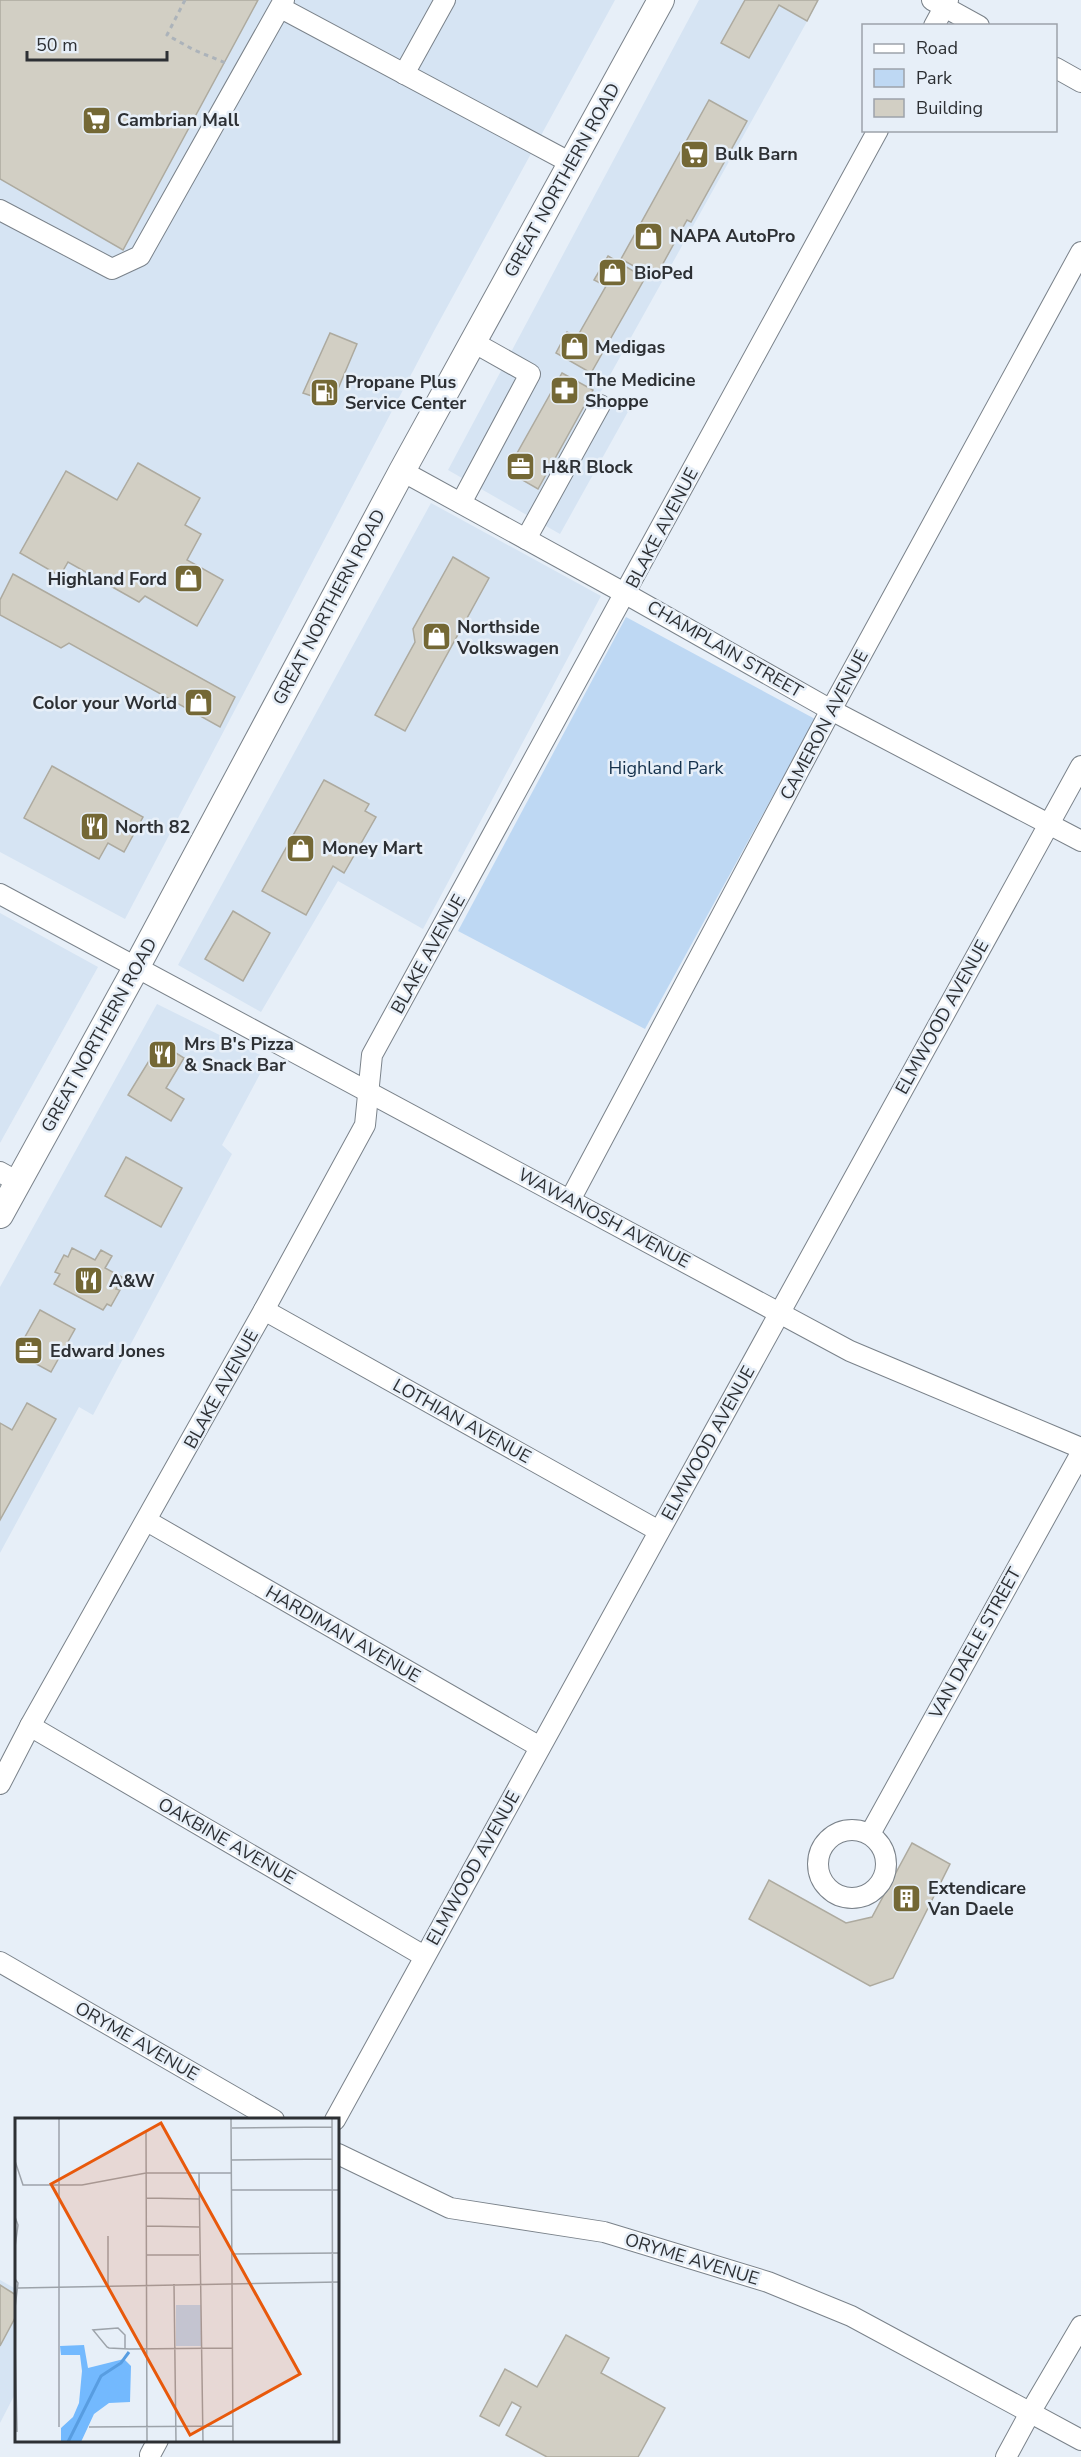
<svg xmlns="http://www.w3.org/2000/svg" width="1081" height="2457" viewBox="0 0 1081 2457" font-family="'Nunito Sans',sans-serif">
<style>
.built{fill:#d6e4f3}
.green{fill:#bed8f3}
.building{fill:#d2cfc4;stroke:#adaa9f;stroke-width:1.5}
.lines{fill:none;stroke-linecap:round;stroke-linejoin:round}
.minor-casing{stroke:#7a828a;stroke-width:22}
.major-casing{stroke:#7a828a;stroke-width:28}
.path{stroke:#acb3ba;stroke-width:3;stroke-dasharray:4.5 4.5;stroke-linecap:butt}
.minor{stroke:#fff;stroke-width:20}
.major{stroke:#fff;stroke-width:26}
.labels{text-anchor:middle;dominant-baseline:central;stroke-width:5;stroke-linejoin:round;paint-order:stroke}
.poi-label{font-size:18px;font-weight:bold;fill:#2d3034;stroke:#e7eff8;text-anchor:start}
.street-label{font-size:18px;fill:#2d3034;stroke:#e7eff8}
.park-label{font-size:18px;fill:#13304b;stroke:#e7eff8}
.inset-river{fill:none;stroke:#589de1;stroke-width:3}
.inset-road{fill:none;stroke:#9da3aa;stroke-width:1.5}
.view{fill:#e8590c;fill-opacity:0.15;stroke:#e8590c;stroke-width:3}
.inset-edge{fill:none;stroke:#2d3034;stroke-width:3}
</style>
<rect width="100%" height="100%" fill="#e7eff8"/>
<g class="built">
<polygon points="0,0 615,0 434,331 125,919 0,852"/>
<polygon points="699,0 819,0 600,393 629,410 560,534 448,470"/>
<polygon points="431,503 601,596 423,929 338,881 261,1012 178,965"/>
<polygon points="0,913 98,967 0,1143"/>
<polygon points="157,1004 268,1059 222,1145 232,1154 93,1415 79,1407 0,1553 0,1287"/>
<polygon points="0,2280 16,2289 16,2392 0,2423"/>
</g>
<polygon class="green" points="626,617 815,719 645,1029 458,931"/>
<g class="building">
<polygon points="0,0 258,0 123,250 0,179"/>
<polygon points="745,0 818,0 807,21 779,5 749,58 721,43"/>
<polygon points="709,100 747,121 691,222 687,220 655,278 621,259"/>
<polygon points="608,256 645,278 591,373 556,353 567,332 577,337 606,286 594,280"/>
<polygon points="330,333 357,344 332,403 303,393"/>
<polygon points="562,373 593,390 538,489 507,471"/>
<polygon points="138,463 200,498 185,525 201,534 187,560 223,580 197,626 145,596 139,602 68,562 60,576 20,553 66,471 117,500"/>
<polygon points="453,557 489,578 405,731 375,715 415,642 413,629"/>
<polygon points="13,574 235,697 220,727 69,643 61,648 0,615 0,600"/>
<polygon points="52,766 143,817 124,852 108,843 99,859 24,818"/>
<polygon points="324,780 369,804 365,811 376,817 344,873 333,866 306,915 262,891"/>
<polygon points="233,911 270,933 243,981 205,959"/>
<polygon points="160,1043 184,1058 166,1088 184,1099 171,1121 128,1095"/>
<polygon points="126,1157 182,1188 161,1227 105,1196"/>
<polygon points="72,1248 95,1260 101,1250 112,1256 105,1268 122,1277 116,1289 120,1290 111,1306 107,1304 103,1310 54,1284 60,1274 55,1272 64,1255 68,1257"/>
<polygon points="40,1310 75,1329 51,1372 16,1353"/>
<polygon points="27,1403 56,1419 0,1520 0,1423 12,1430"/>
<polygon points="912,1843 950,1864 893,1978 870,1986 749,1919 769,1880 846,1923 872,1917"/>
<polygon points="0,2285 16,2295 16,2316 0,2346"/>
<polygon points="566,2335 609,2358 601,2373 665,2408 638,2457 547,2457 506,2435 521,2407 512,2402 499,2426 480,2416 505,2369 537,2387"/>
</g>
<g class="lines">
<defs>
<g id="minor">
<polyline points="932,0 979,26"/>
<polyline points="281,8 571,163"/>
<polyline points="934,26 948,0"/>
<polyline points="1056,68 1081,82"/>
<polyline points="404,74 445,0"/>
<polyline points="0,210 112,269 140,256 284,0"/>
<polyline points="402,471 626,594 831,710 1081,841"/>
<polyline points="461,503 530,374 473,342"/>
<polyline points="526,539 600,405"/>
<polyline points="0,894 850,1351 1081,1448"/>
<polyline points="0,1172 18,1182"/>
<polyline points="570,1200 831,710 1081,252"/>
<polyline points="264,1310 659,1531"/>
<polyline points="147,1521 540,1747"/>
<polyline points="30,1726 424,1956"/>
<polyline points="0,1784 30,1726 264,1310 365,1125 372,1055 878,130"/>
<circle cx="852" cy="1864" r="34"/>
<polyline points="870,1834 1081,1453"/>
<polyline points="0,1962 274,2120"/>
<polyline points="335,2120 1081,766"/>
<polyline points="338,2154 450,2208 604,2232 768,2282 851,2316 1081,2440"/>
<polyline points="150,2455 158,2440"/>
<polyline points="1006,2457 1031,2411 1081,2326"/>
</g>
<polyline id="major" points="0,1215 136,968 402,471 661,0"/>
</defs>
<use href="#minor" class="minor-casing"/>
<use href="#major" class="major-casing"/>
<polyline class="path" points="185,0 167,35 194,50 226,63"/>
<use href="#minor" class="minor"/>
<use href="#major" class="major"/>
</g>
<defs>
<symbol id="supermarket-square" viewBox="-11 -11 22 22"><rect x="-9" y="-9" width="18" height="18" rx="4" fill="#746835" stroke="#e7eff8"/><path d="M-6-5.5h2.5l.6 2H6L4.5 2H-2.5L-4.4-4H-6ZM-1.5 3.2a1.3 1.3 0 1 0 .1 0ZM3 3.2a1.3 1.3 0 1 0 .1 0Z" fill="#fff"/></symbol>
<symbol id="shop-square" viewBox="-11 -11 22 22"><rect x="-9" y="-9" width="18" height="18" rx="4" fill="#746835" stroke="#e7eff8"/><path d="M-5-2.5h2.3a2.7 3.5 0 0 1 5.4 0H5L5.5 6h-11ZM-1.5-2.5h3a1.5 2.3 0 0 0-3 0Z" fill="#fff"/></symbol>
<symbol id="pharmacy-square" viewBox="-11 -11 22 22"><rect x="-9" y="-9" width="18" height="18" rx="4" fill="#746835" stroke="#e7eff8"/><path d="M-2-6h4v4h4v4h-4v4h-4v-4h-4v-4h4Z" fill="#fff"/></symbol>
<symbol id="fuel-square" viewBox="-11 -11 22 22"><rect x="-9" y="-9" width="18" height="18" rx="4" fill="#746835" stroke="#e7eff8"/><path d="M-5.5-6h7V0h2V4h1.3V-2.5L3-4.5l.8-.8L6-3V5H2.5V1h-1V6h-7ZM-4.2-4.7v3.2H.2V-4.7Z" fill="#fff"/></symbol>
<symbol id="office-square" viewBox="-11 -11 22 22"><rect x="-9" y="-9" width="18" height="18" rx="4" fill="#746835" stroke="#e7eff8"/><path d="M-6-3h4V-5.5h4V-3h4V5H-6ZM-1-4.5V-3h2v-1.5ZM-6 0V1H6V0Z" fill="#fff"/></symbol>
<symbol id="restaurant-square" viewBox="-11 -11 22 22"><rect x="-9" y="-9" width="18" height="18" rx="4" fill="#746835" stroke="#e7eff8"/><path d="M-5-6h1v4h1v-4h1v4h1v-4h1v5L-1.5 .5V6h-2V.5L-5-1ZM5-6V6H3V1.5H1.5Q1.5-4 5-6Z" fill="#fff"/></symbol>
<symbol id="building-square" viewBox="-11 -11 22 22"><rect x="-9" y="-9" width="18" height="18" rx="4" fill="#746835" stroke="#e7eff8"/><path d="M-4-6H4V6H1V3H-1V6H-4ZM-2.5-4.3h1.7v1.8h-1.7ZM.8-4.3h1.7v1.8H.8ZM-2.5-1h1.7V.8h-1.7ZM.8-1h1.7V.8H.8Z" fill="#fff"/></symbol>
</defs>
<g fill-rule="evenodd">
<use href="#supermarket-square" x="80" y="104" width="33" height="33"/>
<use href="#supermarket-square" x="678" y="138" width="33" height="33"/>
<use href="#shop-square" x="632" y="220" width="33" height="33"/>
<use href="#shop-square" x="596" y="256" width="33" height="33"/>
<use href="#shop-square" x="558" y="330" width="33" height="33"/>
<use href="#pharmacy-square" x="548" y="374" width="33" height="33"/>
<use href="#fuel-square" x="308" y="376" width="33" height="33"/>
<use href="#office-square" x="504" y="450" width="33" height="33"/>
<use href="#shop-square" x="172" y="562" width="33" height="33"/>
<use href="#shop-square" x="420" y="620" width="33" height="33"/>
<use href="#shop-square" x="182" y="686" width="33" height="33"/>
<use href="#restaurant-square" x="78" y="810" width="33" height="33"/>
<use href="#shop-square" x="284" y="832" width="33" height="33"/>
<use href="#restaurant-square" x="146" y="1038" width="33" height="33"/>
<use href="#restaurant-square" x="72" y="1264" width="33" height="33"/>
<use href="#office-square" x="12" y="1334" width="33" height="33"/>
<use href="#building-square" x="890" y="1882" width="33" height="33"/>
</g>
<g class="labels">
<g class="poi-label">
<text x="117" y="120">Cambrian Mall</text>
<text x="715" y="154">Bulk Barn</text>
<text x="670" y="236">NAPA AutoPro</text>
<text x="634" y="273">BioPed</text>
<text x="595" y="347">Medigas</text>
<text x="585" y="380">The Medicine<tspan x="585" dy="21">Shoppe</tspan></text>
<text x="345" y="382">Propane Plus<tspan x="345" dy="21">Service Center</tspan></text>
<text x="542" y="467">H&amp;R Block</text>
<text x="167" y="579" text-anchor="end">Highland Ford</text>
<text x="457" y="627">Northside<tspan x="457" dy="21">Volkswagen</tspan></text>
<text x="177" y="703" text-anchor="end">Color your World</text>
<text x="115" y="827">North 82</text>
<text x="322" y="848">Money Mart</text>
<text x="184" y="1044">Mrs B's Pizza<tspan x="184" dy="21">&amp; Snack Bar</tspan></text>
<text x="109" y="1281">A&amp;W</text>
<text x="50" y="1351">Edward Jones</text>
<text x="928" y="1888">Extendicare<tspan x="928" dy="21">Van Daele</tspan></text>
</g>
<g class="street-label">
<text transform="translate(562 180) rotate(-61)">GREAT NORTHERN ROAD</text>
<text transform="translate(662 528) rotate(-62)">BLAKE AVENUE</text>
<text transform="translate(329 607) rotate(-62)">GREAT NORTHERN ROAD</text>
<text transform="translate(725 649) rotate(30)">CHAMPLAIN STREET</text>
<text transform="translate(824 725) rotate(-62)">CAMERON AVENUE</text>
<text transform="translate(428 954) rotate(-61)">BLAKE AVENUE</text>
<text transform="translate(942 1017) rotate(-61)">ELMWOOD AVENUE</text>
<text transform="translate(99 1035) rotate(-61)">GREAT NORTHERN ROAD</text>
<text transform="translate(604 1218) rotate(28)">WAWANOSH AVENUE</text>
<text transform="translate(221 1389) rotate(-61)">BLAKE AVENUE</text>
<text transform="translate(462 1421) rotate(29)">LOTHIAN AVENUE</text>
<text transform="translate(708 1443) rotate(-61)">ELMWOOD AVENUE</text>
<text transform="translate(343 1634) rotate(30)">HARDIMAN AVENUE</text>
<text transform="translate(975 1643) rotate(-61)">VAN DAELE STREET</text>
<text transform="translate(227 1841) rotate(30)">OAKBINE AVENUE</text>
<text transform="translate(473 1868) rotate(-61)">ELMWOOD AVENUE</text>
<text transform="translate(137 2041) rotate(30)">ORYME AVENUE</text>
<text transform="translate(692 2259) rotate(17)">ORYME AVENUE</text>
</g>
<g class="park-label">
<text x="666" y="768">Highland Park</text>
</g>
</g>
<g transform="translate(15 2118)">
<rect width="324" height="324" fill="#e7eff8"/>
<path d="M161,187H186V228H161Z" fill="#bed8f3"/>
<path d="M69,227L73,250L109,241L116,248L115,284L94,285L79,296L66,324H46V310L58,299L64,285L67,253L65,237H46L45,228Z" fill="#73b9fe"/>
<path class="inset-river" d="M53,324L86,258L106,245L114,234"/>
<path class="inset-road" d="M44,0V309M216,0L218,324M317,0L318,324M217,10L317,9M131,13L132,324M216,42L317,41M0,43L8,67H67L131,55H216M184,55L188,324M216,72H324M131,80L184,81M0,99L3,107L0,129M132,108L184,109M93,118V169M217,136L324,135M132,137H184M0,161L3,165L0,190M159,166L161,324M3,170L324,164M0,222L2,314M110,230V217L103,210L78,212L92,229L94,230L114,231M127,231H114L218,230M74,309L218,308"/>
<path class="view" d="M146,5L285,256L175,317L36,66Z"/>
<rect width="324" height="324" class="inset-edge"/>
</g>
<rect x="862" y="24" width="195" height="108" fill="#e7eff8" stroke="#9da3aa" stroke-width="1.5"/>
<rect x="874" y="44" width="30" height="9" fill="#ffffff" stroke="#9da3aa" stroke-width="1.5"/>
<text x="916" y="54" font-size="18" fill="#2d3034">Road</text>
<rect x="874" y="69" width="30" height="18" fill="#bed8f3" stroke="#9da3aa" stroke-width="1.5"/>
<text x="916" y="84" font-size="18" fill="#2d3034">Park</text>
<rect x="874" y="99" width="30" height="18" fill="#d2cfc4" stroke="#9da3aa" stroke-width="1.5"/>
<text x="916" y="114" font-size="18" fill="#2d3034">Building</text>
<path d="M27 51v9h140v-9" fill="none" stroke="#2d3034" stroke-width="3"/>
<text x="36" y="51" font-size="18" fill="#2d3034" stroke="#e7eff8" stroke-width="4.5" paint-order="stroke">50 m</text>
</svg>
